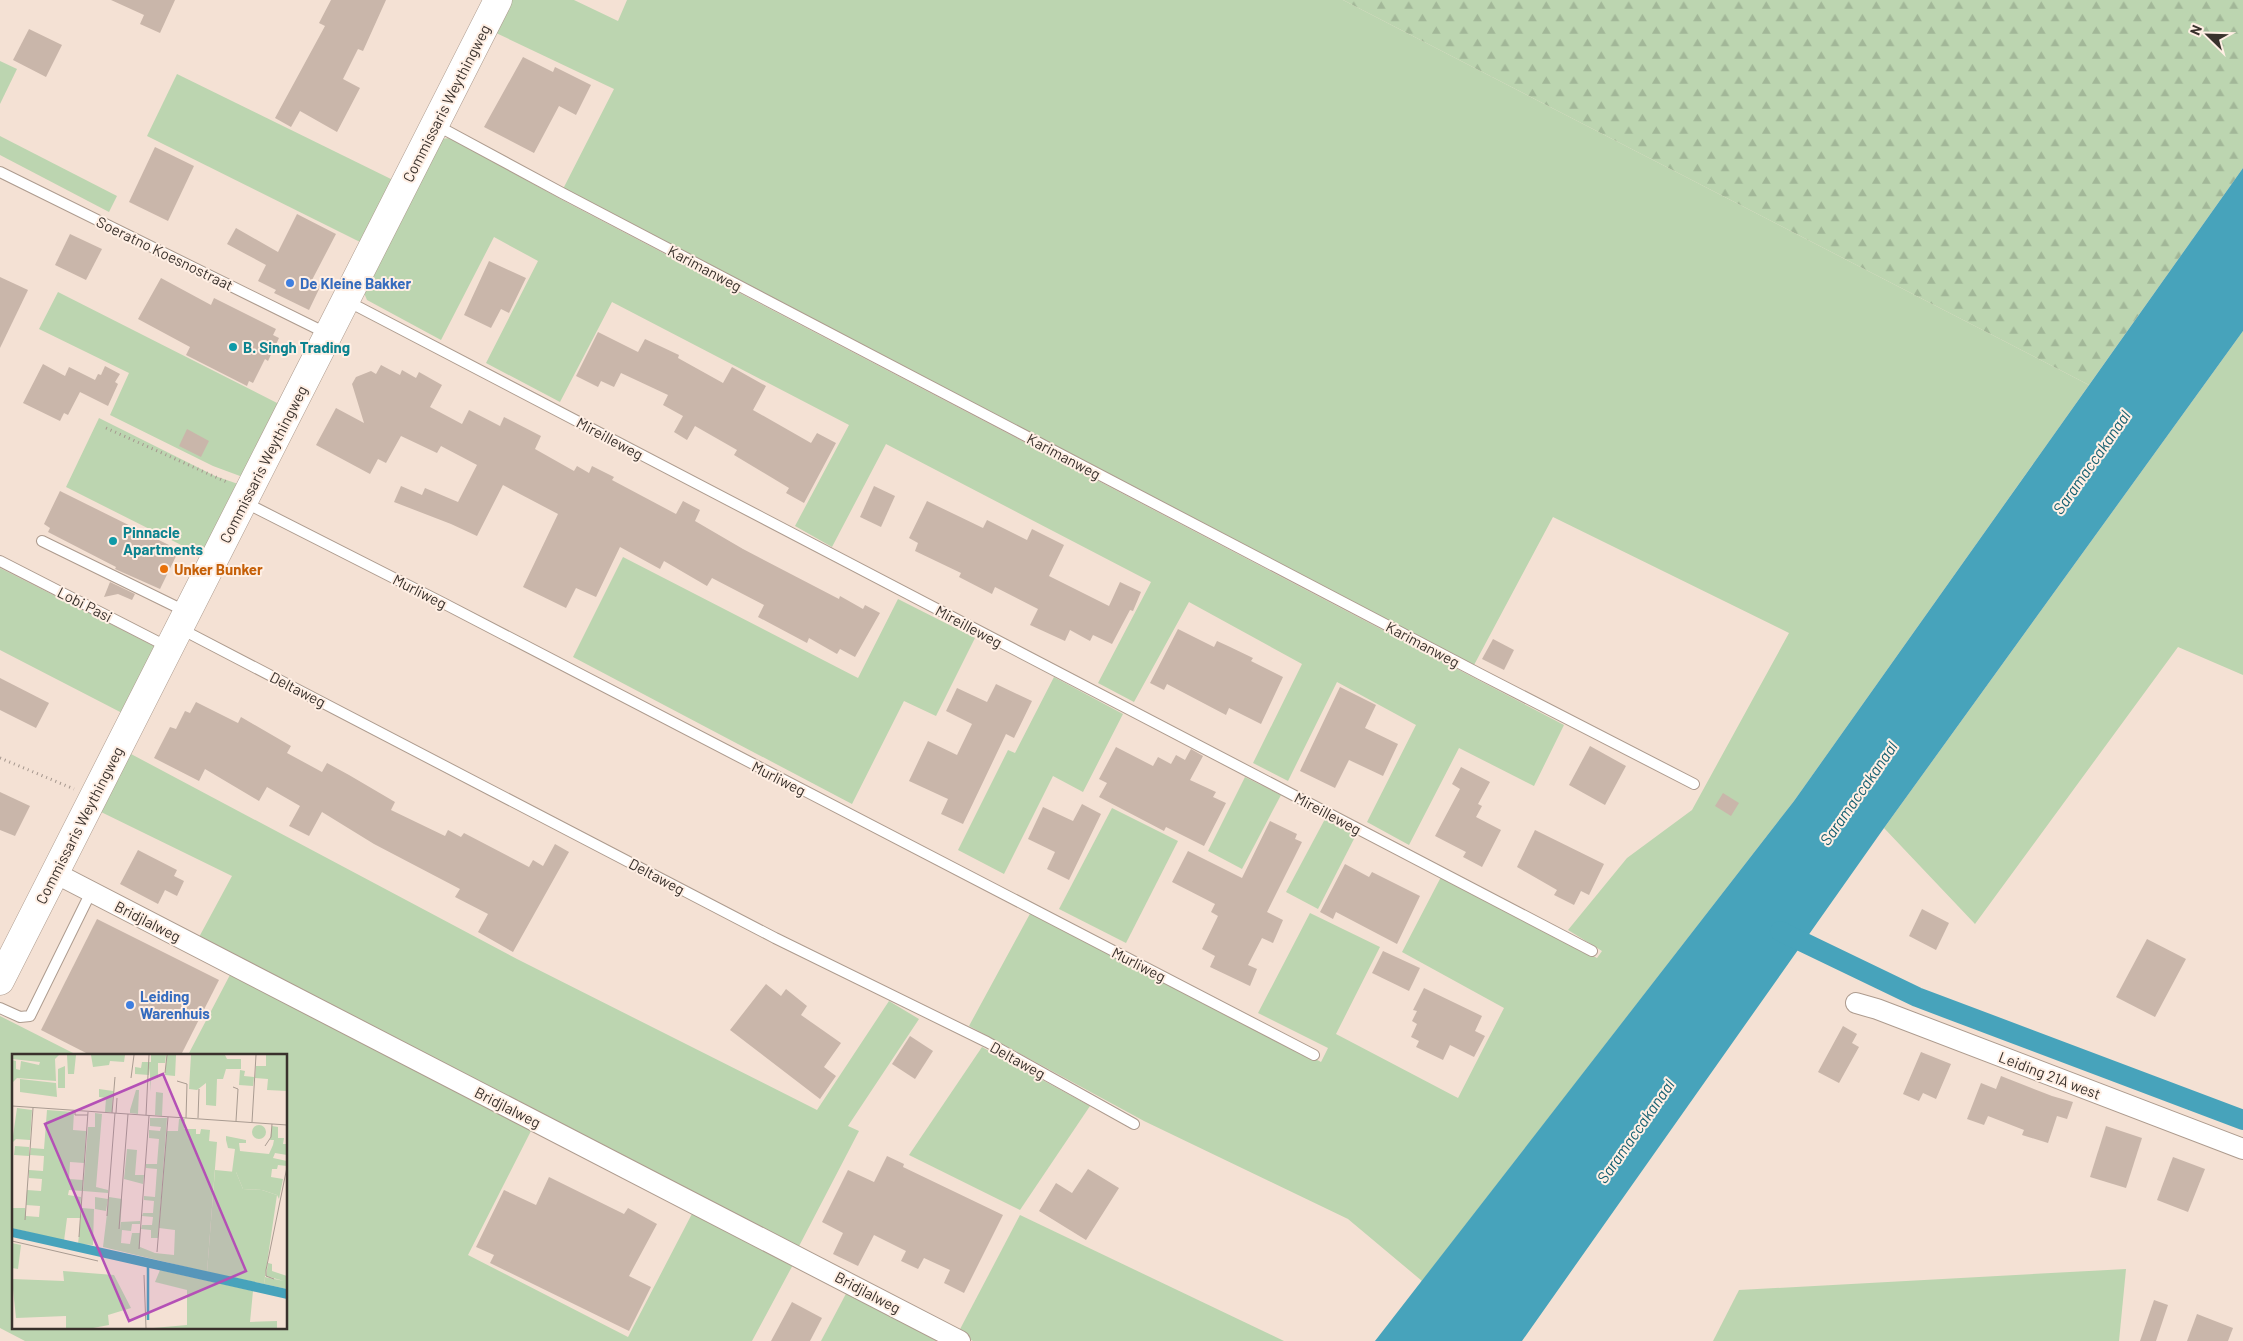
<svg xmlns="http://www.w3.org/2000/svg" width="2243" height="1341" viewBox="0 0 2243 1341" font-family="Barlow,sans-serif">
<style>
.grass{fill:#bcd5b0}
.forest{fill:url(#forest-firs)}
.water{fill:#47a3bb}
.lines{fill:none;stroke-linecap:round;stroke-linejoin:round}
.canal{stroke:#47a3bb;stroke-width:20}
.building{fill:#c9b6aa}
.lane-casing{stroke:#ad9b8e;stroke-width:12}
.street-casing{stroke:#ad9b8e;stroke-width:22}
.secondary-casing{stroke:#ad9b8e;stroke-width:29}
.path{stroke:#a4968d;stroke-width:3;stroke-dasharray:1 4;stroke-linecap:butt}
.lane{stroke:#fff;stroke-width:10}
.street{stroke:#fff;stroke-width:20}
.secondary{stroke:#fff;stroke-width:28}
.shop-dot{fill:#3f7fe0;stroke:#ffefe4;stroke-width:2}
.culture-dot{fill:#0f9aa8;stroke:#ffefe4;stroke-width:2}
.food-dot{fill:#e8710a;stroke:#ffefe4;stroke-width:2}
.labels{text-anchor:middle;dominant-baseline:central;stroke-width:4;stroke-linejoin:round;paint-order:stroke}
.street-label{font-size:15px;fill:#39312c;stroke:#ffefe4}
.shop-label{font-size:15px;font-weight:bold;fill:#366cbe;stroke:#ffefe4;text-anchor:start}
.culture-label{font-size:15px;font-weight:bold;fill:#0d838f;stroke:#ffefe4;text-anchor:start}
.food-label{font-size:15px;font-weight:bold;fill:#c56008;stroke:#ffefe4;text-anchor:start}
.water-label{font-size:16px;font-style:italic;fill:#155f70;stroke:#ffefe4}
.inset-river{fill:none;stroke:#47a3bb;stroke-width:2.5}
.inset-road{fill:none;stroke:#a99b91;stroke-width:1}
.view{fill:#b450b6;fill-opacity:0.15;stroke:#b450b6;stroke-width:2.5}
.inset-edge{fill:none;stroke:#39312c;stroke-width:2.5}
</style>
<defs>
<pattern id="forest-firs" width="22" height="20" patternUnits="userSpaceOnUse" patternTransform="scale(1.25)"><rect width="22" height="20" fill="#bcd5b0"/><path d="M5 1l3.5 6h-7zM16 11l3.5 6h-7z" fill="#a2b798"/></pattern>
</defs>
<rect width="100%" height="100%" fill="#f4e1d4"/>
<g class="grass">
<polygon points="509,0 574,0 618,21 627,0 1343,0 2089,385 1794,801 1422,1281 1348,1219 1144,1121 969,1026 1032,910 1321,1062 1328,1048 1258,1013 1310,913 1380,947 1336,1034 1458,1098 1504,1008 1402,952 1441,877 1597,958 1602,951 1568,930 1627,858 1692,810 1789,633 1553,517 1474,665 563,189 614,89 494,32"/>
<polygon points="0,61 17,69 0,104"/>
<polygon points="177,74 395,181 364,244 147,136"/>
<polygon points="0,136 117,196 109,212 0,155"/>
<polygon points="450,138 568,203 1564,725 1534,786 1459,748 1409,845 1367,822 1416,725 1337,682 1288,781 1253,763 1302,664 1189,602 1134,702 1098,683 1151,582 886,444 832,547 795,526 849,425 612,302 560,402 486,363 538,261 494,237 441,340 367,300 364,293 440,139"/>
<polygon points="58,292 281,405 245,475 240,476 213,466 110,415 129,373 39,329"/>
<polygon points="2243,331 2243,675 2178,647 1975,924 1884,828"/>
<polygon points="99,418 215,476 241,485 205,557 66,487"/>
<polygon points="623,557 858,678 898,599 975,638 936,716 904,701 852,804 573,657"/>
<polygon points="0,568 156,647 124,714 0,650"/>
<polygon points="1054,677 1123,714 1083,792 1053,776 1004,874 958,850 1008,750 1015,753"/>
<polygon points="131,754 517,959 817,1110 889,1001 919,1019 848,1126 859,1131 797,1250 198,939 232,876 99,811"/>
<polygon points="1245,777 1281,795 1242,869 1208,851"/>
<polygon points="1112,808 1178,841 1126,943 1059,909"/>
<polygon points="1325,819 1356,835 1318,909 1286,892"/>
<polygon points="232,971 533,1127 468,1255 628,1337 695,1208 795,1261 752,1341 25,1341 0,1328 0,1016 77,1055 14,1055 14,1327 286,1327 286,1055 188,1055"/>
<polygon points="982,1047 1090,1106 1020,1210 909,1155"/>
<polygon points="1020,1215 1284,1341 973,1341 958,1333"/>
<polygon points="2126,1269 2119,1341 1713,1341 1739,1290"/>
<polygon points="849,1288 950,1341 821,1341"/>
</g>
<polygon class="forest" points="1343,0 2243,0 2243,168 2089,385"/>
<polygon class="water" points="2243,168 2243,331 1884,828 1522,1341 1375,1341 1794,801"/>
<g class="lines">
<polyline class="canal" points="1780,931 1917,997 2243,1120"/>
</g>
<g class="building">
<polygon points="111,0 175,0 160,33 140,24 144,15"/>
<polygon points="331,0 386,0 363,51 358,49 343,79 360,88 337,132 300,111 291,127 275,118 325,26 319,23"/>
<polygon points="29,29 62,45 46,77 13,60"/>
<polygon points="523,57 553,72 555,67 591,85 576,115 559,106 534,153 484,127"/>
<polygon points="155,147 194,166 168,221 129,202"/>
<polygon points="297,214 336,234 312,280 321,285 309,310 274,293 276,290 258,281 266,265 227,244 236,228 278,252"/>
<polygon points="70,234 102,249 86,280 55,265"/>
<polygon points="489,261 526,278 509,313 501,309 491,328 464,315"/>
<polygon points="0,277 28,290 0,348"/>
<polygon points="161,278 211,305 214,298 276,329 273,335 279,338 268,361 265,359 253,383 249,381 247,386 186,355 190,347 138,319"/>
<polygon points="598,332 638,352 645,339 679,355 678,358 723,383 732,367 766,386 753,410 811,443 817,433 836,443 804,503 786,493 789,488 734,455 737,450 695,426 687,440 674,432 683,416 663,405 668,395 621,373 614,387 601,381 598,387 576,376"/>
<polygon points="43,364 65,376 69,367 95,380 98,374 101,375 105,366 120,374 115,382 118,384 108,406 80,392 68,415 64,413 60,421 23,403"/>
<polygon points="381,365 400,375 402,370 416,378 419,372 442,385 430,407 462,424 469,410 500,426 504,417 541,436 535,449 574,471 577,466 589,473 592,466 614,477 612,480 676,514 683,501 700,510 695,521 743,549 839,599 840,596 863,609 865,605 880,613 855,657 840,649 837,654 809,638 807,643 758,617 764,605 712,578 707,586 664,561 660,569 620,547 596,597 576,588 566,608 523,587 558,514 503,485 477,536 451,524 394,502 401,486 422,495 425,488 458,502 477,465 441,446 437,453 401,436 386,463 378,459 370,474 316,445 336,408 364,423 352,384 356,377 371,371 376,374"/>
<polygon points="187,429 209,441 201,457 179,446"/>
<polygon points="874,486 895,496 881,527 860,517"/>
<polygon points="60,491 179,550 160,589 115,569 116,567 48,532 50,528 44,524"/>
<polygon points="927,501 983,528 987,520 1027,540 1032,529 1064,545 1049,576 1109,606 1120,582 1141,592 1133,611 1130,610 1112,644 1093,635 1090,641 1070,630 1065,641 1030,625 1038,609 995,587 992,594 959,577 961,573 915,551 918,543 909,538"/>
<polygon points="110,582 135,594 132,600 118,594 104,597"/>
<polygon points="1178,629 1214,647 1217,641 1228,646 1253,658 1251,661 1283,677 1261,724 1229,708 1226,715 1167,684 1164,690 1150,683"/>
<polygon points="1493,639 1514,650 1504,670 1482,659"/>
<polygon points="0,678 49,703 36,728 0,710"/>
<polygon points="996,684 1032,701 1014,738 1006,734 963,824 941,814 948,799 909,781 928,741 957,755 972,724 946,711 957,688 987,702"/>
<polygon points="1340,687 1376,705 1365,728 1398,744 1383,776 1349,760 1335,788 1300,771"/>
<polygon points="196,702 238,723 241,717 291,746 287,753 322,772 327,763 349,775 395,802 391,810 445,836 448,830 461,837 464,833 529,867 533,860 543,866 555,844 569,852 513,952 478,932 488,914 455,897 460,889 374,844 322,812 309,836 289,826 300,806 267,787 259,801 205,769 199,781 154,758 170,727 176,729 185,711 190,713"/>
<polygon points="1590,746 1626,766 1605,805 1569,785"/>
<polygon points="1116,747 1153,766 1158,757 1171,764 1176,755 1185,760 1191,749 1203,756 1190,780 1216,792 1213,797 1226,803 1204,846 1166,827 1164,831 1099,797 1107,783 1099,779"/>
<polygon points="1461,767 1490,782 1478,804 1482,806 1476,817 1501,830 1482,867 1463,857 1466,852 1435,836 1460,789 1452,784"/>
<polygon points="0,792 30,806 15,836 0,830"/>
<polygon points="1723,793 1739,803 1731,816 1715,806"/>
<polygon points="1082,804 1101,814 1069,880 1047,869 1055,852 1028,839 1043,807 1073,821"/>
<polygon points="1270,821 1297,834 1295,839 1302,842 1267,912 1283,920 1273,943 1262,938 1248,965 1257,969 1250,986 1210,967 1215,956 1202,949 1218,916 1211,912 1215,904 1172,882 1188,851 1242,878"/>
<polygon points="1535,830 1604,864 1589,895 1581,891 1574,905 1554,895 1557,890 1517,867"/>
<polygon points="138,850 177,870 174,876 184,881 177,896 165,890 158,904 120,884"/>
<polygon points="1345,864 1369,877 1372,872 1420,896 1397,944 1336,912 1333,919 1320,912"/>
<polygon points="1922,909 1949,923 1936,950 1909,936"/>
<polygon points="97,919 219,980 181,1055 90,1055 41,1030"/>
<polygon points="2147,939 2186,959 2155,1017 2116,997"/>
<polygon points="1383,951 1420,968 1409,991 1372,973"/>
<polygon points="766,984 781,996 786,989 807,1006 801,1015 841,1043 824,1067 836,1076 820,1099 730,1030"/>
<polygon points="1424,988 1482,1016 1475,1031 1485,1036 1474,1057 1450,1045 1443,1060 1416,1047 1419,1041 1411,1037 1417,1024 1412,1021 1417,1011 1413,1010"/>
<polygon points="1843,1026 1857,1034 1852,1043 1859,1047 1839,1083 1818,1072"/>
<polygon points="910,1036 933,1051 915,1079 892,1064"/>
<polygon points="1921,1052 1951,1064 1936,1099 1923,1093 1919,1101 1903,1094"/>
<polygon points="2001,1076 2052,1096 2073,1102 2067,1119 2057,1116 2048,1143 2022,1135 2024,1130 1988,1116 1984,1125 1967,1119 1981,1083 1996,1089"/>
<polygon points="2106,1126 2142,1138 2126,1188 2090,1177"/>
<polygon points="887,1156 904,1164 903,1167 1003,1215 964,1293 944,1283 950,1270 924,1258 918,1269 901,1261 906,1251 874,1235 858,1266 833,1254 843,1233 822,1222 848,1170 874,1182"/>
<polygon points="2173,1157 2205,1169 2188,1212 2157,1200"/>
<polygon points="1088,1169 1119,1188 1086,1240 1039,1211 1056,1183 1072,1193"/>
<polygon points="549,1177 624,1214 628,1208 657,1224 629,1276 651,1287 629,1331 490,1263 494,1255 476,1247 504,1190 536,1205"/>
<polygon points="2154,1300 2168,1305 2156,1341 2140,1341"/>
<polygon points="792,1302 822,1318 810,1341 771,1341"/>
<polygon points="2197,1314 2233,1328 2228,1341 2187,1341"/>
</g>
<g class="lines">
<defs>
<g id="lane">
<polyline points="436,125 562,193 1480,674 1694,784"/>
<polyline points="0,172 328,334"/>
<polyline points="347,301 1592,951"/>
<polyline points="244,502 443,603 1314,1055"/>
<polyline points="42,541 187,612"/>
<polyline points="0,561 168,647"/>
<polyline points="181,629 775,938 987,1042 1134,1124"/>
<polyline points="0,1008 20,1017 30,1016 91,892"/>
</g>
<g id="street">
<path d="M55,873C356,1029 659,1183 960,1341"/>
<polyline points="1856,1003 1877,1009 2243,1149"/>
</g>
<polyline id="secondary" points="0,981 498,0"/>
</defs>
<use href="#lane" class="lane-casing"/>
<use href="#street" class="street-casing"/>
<use href="#secondary" class="secondary-casing"/>
<g class="path">
<polyline points="106,428 229,483"/>
<polyline points="0,758 74,789"/>
</g>
<use href="#lane" class="lane"/>
<use href="#street" class="street"/>
<use href="#secondary" class="secondary"/>
</g>
<g class="shop-dot">
<circle cx="290" cy="283" r="5"/>
<circle cx="130" cy="1005" r="5"/>
</g>
<g class="culture-dot">
<circle cx="233" cy="347" r="5"/>
<circle cx="113" cy="541" r="5"/>
</g>
<circle class="food-dot" cx="164" cy="569" r="5"/>
<g class="labels">
<g class="street-label">
<text transform="translate(446 103) rotate(-63)">Commissaris Weythingweg</text>
<text transform="translate(165 253) rotate(26)">Soeratno Koesnostraat</text>
<text transform="translate(705 268) rotate(28)">Karimanweg</text>
<text transform="translate(610 438) rotate(28)">Mireilleweg</text>
<text transform="translate(1064 456) rotate(28)">Karimanweg</text>
<text transform="translate(263 464) rotate(-63)">Commissaris Weythingweg</text>
<text transform="translate(420 591) rotate(27)">Murliweg</text>
<text transform="translate(85 604) rotate(27)">Lobi Pasi</text>
<text transform="translate(969 626) rotate(28)">Mireilleweg</text>
<text transform="translate(1423 644) rotate(28)">Karimanweg</text>
<text transform="translate(298 689) rotate(27)">Deltaweg</text>
<text transform="translate(779 778) rotate(27)">Murliweg</text>
<text transform="translate(1328 813) rotate(28)">Mireilleweg</text>
<text transform="translate(79 825) rotate(-63)">Commissaris Weythingweg</text>
<text transform="translate(657 876) rotate(28)">Deltaweg</text>
<text transform="translate(148 921) rotate(27)">Bridjlalweg</text>
<text transform="translate(1139 964) rotate(27)">Murliweg</text>
<text transform="translate(1018 1060) rotate(29)">Deltaweg</text>
<text transform="translate(2050 1075) rotate(21)">Leiding 21A west</text>
<text transform="translate(508 1107) rotate(27)">Bridjlalweg</text>
<text transform="translate(868 1292) rotate(28)">Bridjlalweg</text>
</g>
<g class="shop-label">
<text x="300" y="283">De Kleine Bakker</text>
<text x="140" y="996">Leiding<tspan x="140" dy="17">Warenhuis</tspan></text>
</g>
<g class="culture-label">
<text x="243" y="347">B. Singh Trading</text>
<text x="123" y="532">Pinnacle<tspan x="123" dy="17">Apartments</tspan></text>
</g>
<g class="food-label">
<text x="174" y="569">Unker Bunker</text>
</g>
<g class="water-label">
<text transform="translate(2091 462) rotate(-55)">Saramaccakanaal</text>
<text transform="translate(1858 793) rotate(-55)">Saramaccakanaal</text>
<text transform="translate(1635 1131) rotate(-55)">Saramaccakanaal</text>
</g>
</g>
<g transform="translate(12 1054)">
<rect width="275" height="275" fill="#f4e1d4"/>
<path d="M0,1H47L43,5L44,27L5,24L0,29V38V6L4,7V15L8,16L9,7L27,11L28,8L0,5ZM55,1H64L62,20H56ZM79,1H113L112,8L98,7L97,11L81,13ZM139,1H154L153,9H146V24H139L138,38V14L137,21L123,20V13L129,14L130,8H139ZM155,1H164L163,22L153,21ZM179,1H213L215,5H229V15H214L211,25H205L204,52L194,51V29L185,36L177,35ZM254,1H275V37L255,36L256,25L243,24L244,12H254ZM53,12V34H46V15ZM228,16L233,17L232,22L242,23L241,32L227,31ZM8,25L44,29L45,43L8,38ZM87,35L101,37L100,58H93L94,44L87,43ZM124,36H127L126,60L118,59V56ZM144,38L151,39L150,62L143,61ZM5,54L20,56L18,86L4,85L0,89ZM35,56L62,58L61,76L74,77L72,109L58,108L57,125L71,126L70,137L57,136L56,141L69,143L68,164H55L52,187L0,174V154H13L14,162L27,163L28,152L14,151L15,136L29,137L30,125L17,124V116L31,117L32,102L18,101L19,94L32,95ZM83,59L90,60L84,133L96,136V139L71,137L76,73H83ZM138,64H155L146,184H139V176L129,175L130,171H140L141,163L130,162L131,159H141L142,147L132,146V142L143,143L145,115L134,114V110H145L147,85L137,84V76L148,77L149,73L138,72ZM167,65H173L172,75H184V80H188L189,75L198,76L197,87L205,88L195,218L91,193L97,143L110,145L108,176L109,168L128,167V170H120L119,177L110,176L109,189L118,190L120,179H128V193L143,199L162,201L163,176L147,174L155,77H166ZM240 78a7 7 0 1 1 14 0a7 7 0 1 1-14 0ZM260,72L266,73V84H272L271,90H275V101L263,99L261,104L275,107V112L266,111L265,115H260L259,123L271,125L267,145L265,141L250,136L231,135L224,118H220L223,95L216,94L214,86V82L234,86V89H227L228,97L257,100L261,91L262,86H258ZM3,92L17,93V102L2,101ZM115,95L125,96L123,121H132L131,130L112,125ZM83,143L96,145L94,157L83,155ZM70,154L82,155L81,191L66,190ZM0,189L9,191L6,215L0,214ZM256,209L260,210V217L275,222V235L252,230L253,223L272,227L254,222ZM148,216L241,237L238,268L265,267V274H141L175,271V236L143,228ZM51,217L102,221L119,254L96,261L97,271L81,274H54V262L4,264L0,225L52,227Z" fill="#bcd5b0"/>
<path d="M203,116L224,118L231,135L250,136L265,141L252,230L195,218Z" fill="#bcd5b0"/>
<path d="M0,174L275,235V245L0,183Z" fill="#47a3bb"/>
<path class="inset-river" d="M136,212V266"/>
<path class="inset-road" d="M153,19L155,1M119,24L122,1M165,27L175,30L174,64M221,33L226,35L224,67M0,52L275,71M63,57V61H76M100,59L103,23M104,59L105,44M134,61L137,1M186,64L187,35M240,68L244,1M253,92L259,83L260,70M95,162L103,59M13,166L21,54M107,175L116,60M67,183L76,58M0,187L86,207M127,195L137,62M145,198L156,63M132,221L134,274M262,225L254,222V216L275,113"/>
<path class="view" d="M151,20L234,217L117,267L33,70Z"/>
<rect width="275" height="275" class="inset-edge"/>
</g>
<g transform="translate(2208 35) rotate(293)" stroke="#ffefe4" stroke-width="4" paint-order="stroke">
<path d="M0-4L9 19L0 12L-9 19Z" fill="#39312c"/>
<text y="-8" font-size="14" font-weight="bold" text-anchor="middle" fill="#39312c">N</text>
</g>
</svg>
